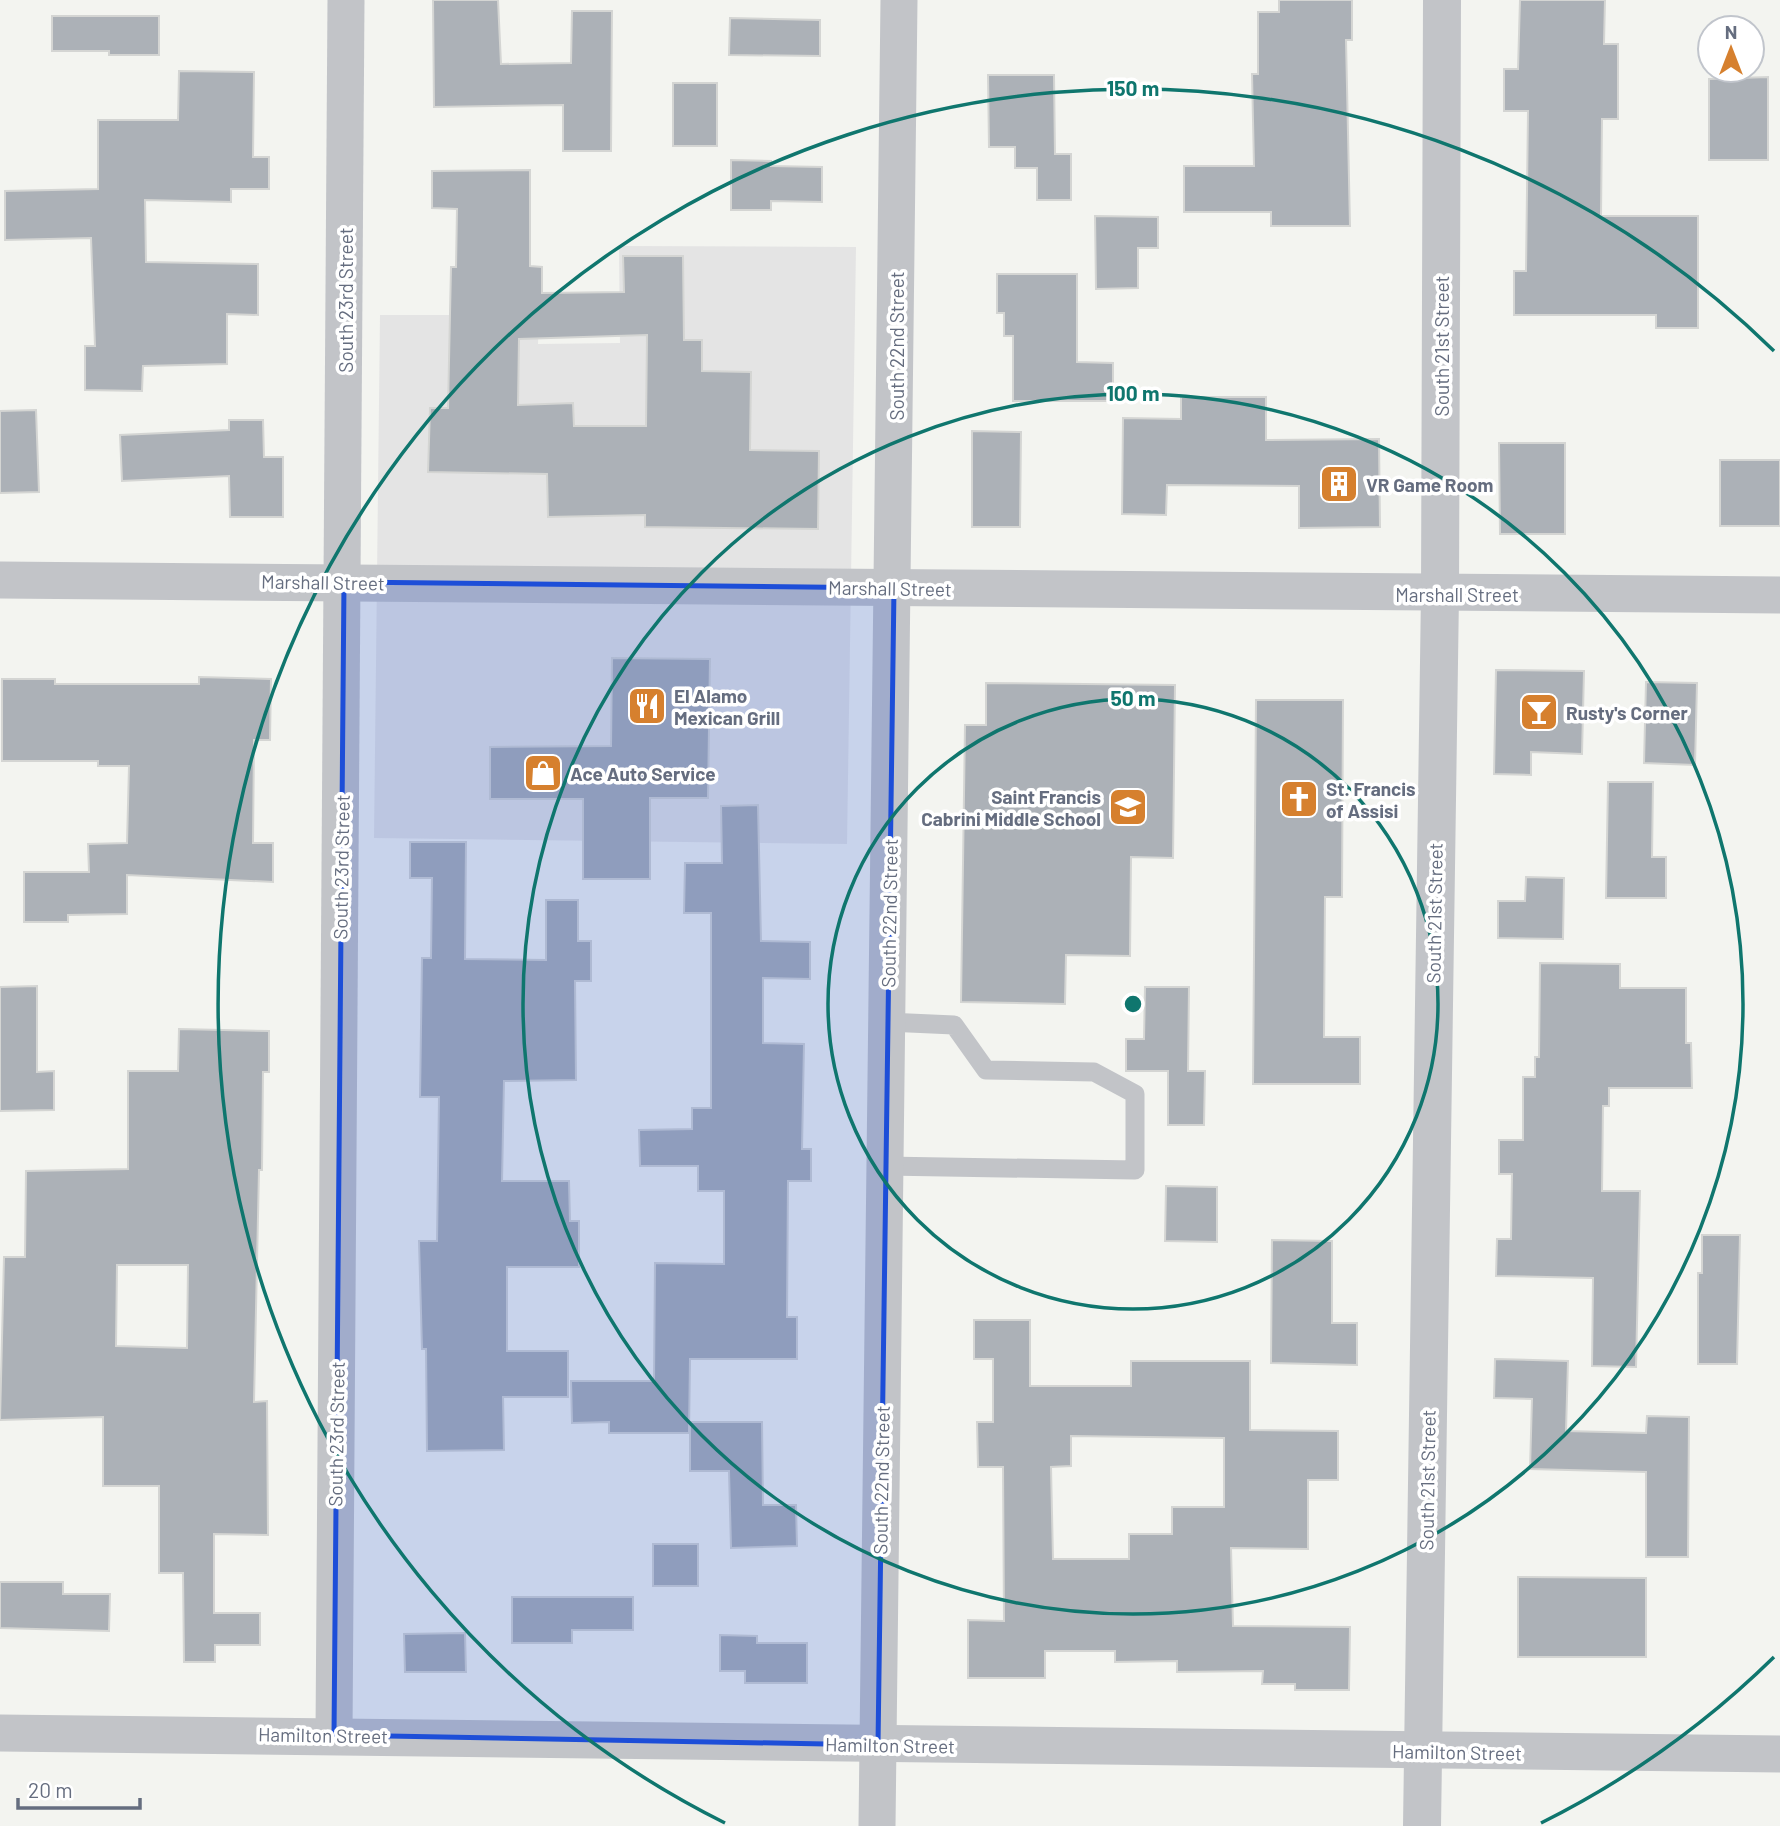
<svg xmlns="http://www.w3.org/2000/svg" width="1780" height="1826" viewBox="0 0 1780 1826" font-family="Barlow,sans-serif">
<style>
.built{fill:#e4e4e4}
.building{fill:#acb1b7;stroke:#d4d5d3;stroke-width:2;fill-rule:evenodd}
.lines{fill:none;stroke-linecap:round;stroke-linejoin:round}
.service{stroke:#c2c4c8;stroke-width:19}
.minor{stroke:#c2c4c8;stroke-width:37}
.tertiary{stroke:#c2c4c8;stroke-width:38}
.marked{fill:#1d4ed8;fill-opacity:0.2;stroke:#1d4ed8;stroke-width:5;stroke-linejoin:round}
.ring{fill:none;stroke:#0f766e;stroke-width:3.5}
.labels{text-anchor:middle;dominant-baseline:central;stroke-width:7;stroke-linejoin:round;paint-order:stroke}
.street-label{font-size:19px;fill:#656d7f;stroke:#fff}
.poi-label{font-size:19px;font-weight:bold;fill:#656d7f;stroke:#fff;text-anchor:start}
.centre{fill:#0f766e;stroke:#fff;stroke-width:3.5}
.ring-label{font-size:21px;text-anchor:middle;font-weight:bold;fill:#0f766e;stroke:#fff;stroke-width:7;stroke-linejoin:round;paint-order:stroke}
</style>
<rect width="100%" height="100%" fill="#f3f4f0"/>
<polygon class="built" points="619,246 856,247 847,844 374,838 380,315 539,315 538,344 620,343"/>
<g class="building">
<polygon points="433,0 498,0 501,64 571,63 572,11 612,11 611,151 563,151 563,105 434,107"/>
<polygon points="1279,0 1352,0 1352,40 1346,40 1350,226 1271,226 1271,212 1184,212 1184,166 1254,166 1252,74 1258,74 1258,12 1279,12"/>
<polygon points="1520,0 1605,0 1604,44 1618,44 1618,119 1602,119 1601,216 1698,216 1698,328 1656,328 1656,315 1514,315 1514,271 1526,271 1528,111 1504,111 1504,69 1518,69"/>
<polygon points="52,16 159,16 159,55 109,55 109,51 52,51"/>
<polygon points="730,18 820,20 820,56 729,55"/>
<polygon points="179,71 254,72 253,157 269,157 269,189 231,189 231,202 145,200 146,262 258,264 258,315 227,314 227,364 143,366 142,391 85,390 85,346 95,346 91,238 5,240 5,191 98,189 98,120 178,120"/>
<polygon points="988,75 1054,75 1055,154 1071,154 1071,200 1037,200 1037,168 1015,168 1015,147 989,147"/>
<polygon points="1768,77 1768,160 1709,160 1709,79"/>
<rect x="673" y="83" width="44" height="63"/>
<polygon points="731,160 771,161 771,166 822,167 822,202 771,201 771,210 731,210"/>
<path d="M530,170V266L542,267V293L624,292L623,256H683L684,340H702V371L751,372L750,450L819,451L818,529L645,527V515L548,517L547,474L428,472L430,408H448L451,267H456L457,209L432,208V171ZM647,335L646,426H574L573,403L518,405L519,339Z"/>
<polygon points="1095,216 1158,217 1158,248 1138,248 1138,288 1096,289"/>
<polygon points="997,274 1077,274 1077,362 1113,363 1113,401 1013,401 1013,336 1004,336 1004,313 997,313"/>
<polygon points="1181,397 1266,397 1266,440 1379,439 1380,527 1299,528 1299,486 1167,485 1166,515 1122,514 1123,418 1181,419"/>
<polygon points="36,410 39,492 0,493 0,411"/>
<polygon points="229,420 263,420 264,457 283,457 283,517 230,517 229,476 122,481 120,435 229,430"/>
<polygon points="972,431 1021,432 1020,527 972,527"/>
<polygon points="1499,443 1565,443 1565,534 1500,534"/>
<rect x="1720" y="460" width="60" height="66"/>
<polygon points="612,658 710,659 708,798 650,798 650,879 583,879 583,799 490,799 490,747 611,746"/>
<polygon points="1496,670 1584,671 1582,754 1531,752 1531,775 1494,774"/>
<polygon points="199,677 271,679 270,740 254,740 253,843 273,843 273,882 127,875 127,914 68,915 68,922 24,922 24,872 89,872 88,844 127,843 129,766 98,766 98,761 2,761 2,679 55,679 55,684 199,684"/>
<polygon points="1646,682 1697,683 1695,765 1644,763"/>
<polygon points="986,683 1175,685 1173,858 1131,857 1130,956 1066,955 1065,1004 961,1002 965,725 986,725"/>
<polygon points="1256,700 1343,700 1342,897 1325,897 1324,1037 1360,1037 1360,1084 1253,1084"/>
<polygon points="1608,782 1653,782 1652,857 1666,857 1666,898 1606,898"/>
<polygon points="758,805 761,941 810,942 810,979 763,978 763,1043 804,1044 802,1149 811,1149 811,1181 788,1181 787,1317 797,1317 797,1359 690,1359 689,1433 609,1433 609,1422 572,1423 571,1381 654,1381 655,1263 724,1264 724,1191 698,1191 698,1166 640,1166 639,1130 692,1129 692,1108 711,1108 711,913 684,913 685,863 722,863 721,806"/>
<polygon points="410,842 466,842 465,959 546,960 546,900 578,900 578,941 591,941 591,981 575,981 576,1080 504,1081 502,1181 569,1181 570,1221 579,1221 579,1267 507,1267 507,1351 568,1351 568,1397 503,1397 504,1450 427,1451 426,1349 422,1349 419,1241 437,1241 439,1097 420,1097 422,958 431,958 432,878 410,878"/>
<polygon points="1526,877 1564,878 1563,939 1498,938 1498,901 1525,901"/>
<polygon points="1540,963 1620,964 1620,988 1686,988 1686,1043 1691,1043 1692,1088 1609,1088 1609,1106 1603,1106 1602,1191 1640,1191 1636,1367 1592,1366 1593,1278 1496,1276 1497,1239 1511,1239 1512,1174 1499,1174 1499,1140 1523,1140 1523,1077 1535,1077 1535,1057 1539,1057"/>
<polygon points="37,986 37,1072 54,1071 54,1110 0,1111 0,987"/>
<polygon points="1145,987 1189,987 1188,1071 1205,1071 1204,1125 1168,1125 1168,1071 1126,1071 1126,1039 1144,1039"/>
<path d="M179,1029L269,1031V1072H263L262,1170H259L254,1402L267,1401L268,1535L214,1534V1613H260V1645H215V1662H184L183,1573H159V1486H103V1417L0,1420L4,1257H25L26,1171L128,1169V1071H178ZM117,1265H188L187,1348L116,1346Z"/>
<polygon points="1166,1186 1217,1187 1217,1242 1165,1241"/>
<polygon points="1702,1235 1740,1235 1737,1364 1698,1364 1698,1273 1702,1273"/>
<polygon points="1272,1240 1332,1241 1332,1323 1357,1323 1357,1365 1271,1363"/>
<path d="M974,1320H1030V1386H1131V1361H1250V1430L1338,1431V1480H1308V1549L1231,1548L1233,1626L1350,1627L1349,1690H1295V1684H1262L1263,1671L1177,1672V1661L1115,1662V1651H1045V1678H968V1620L1004,1621L1003,1467H978L977,1422H993V1359H974ZM1071,1436L1224,1438V1507H1172V1534H1129V1559H1053L1051,1467L1071,1466Z"/>
<polygon points="1495,1359 1568,1361 1566,1431 1646,1433 1647,1416 1689,1417 1688,1557 1646,1557 1646,1472 1530,1469 1532,1399 1494,1398"/>
<polygon points="690,1422 762,1422 763,1505 796,1505 797,1546 731,1548 729,1471 690,1471"/>
<rect x="653" y="1544" width="45" height="42"/>
<polygon points="1518,1577 1646,1578 1646,1657 1518,1657"/>
<polygon points="0,1582 63,1582 63,1594 110,1594 109,1631 0,1628"/>
<polygon points="512,1597 633,1597 633,1630 572,1630 572,1643 512,1643"/>
<polygon points="465,1633 466,1672 405,1672 404,1634"/>
<polygon points="720,1635 757,1636 757,1643 807,1643 807,1683 745,1683 745,1671 720,1671"/>
</g>
<g class="lines">
<polyline class="service" points="885,1166 1135,1170 1135,1094 1094,1072 986,1070 954,1025 887,1022"/>
<g class="minor">
<polyline points="0,580 1780,595"/>
<path d="M0,1733C593,1736 1187,1751 1780,1754"/>
<polyline points="334,1735 346,0"/>
<polyline points="877,1826 899,0"/>
</g>
<polyline class="tertiary" points="1422,1826 1440,594 1442,0"/>
</g>
<path class="marked" d="M344,582L894,588L878,1745L334,1735Z"/>
<g class="ring">
<circle cx="1133" cy="1004" r="305"/>
<circle cx="1133" cy="1004" r="610"/>
<path d="M1774 1657A915 915 0 0 1 1541 1823M725 1823A915 915 0 1 1 1774 351"/>
</g>
<defs>
<symbol id="building-square" viewBox="-11 -11 22 22"><rect x="-9" y="-9" width="18" height="18" rx="4" fill="#d6802e" stroke="#fff"/><path d="M-4-6H4V6H1V3H-1V6H-4ZM-2.5-4.3h1.7v1.8h-1.7ZM.8-4.3h1.7v1.8H.8ZM-2.5-1h1.7V.8h-1.7ZM.8-1h1.7V.8H.8Z" fill="#fff"/></symbol>
<symbol id="restaurant-square" viewBox="-11 -11 22 22"><rect x="-9" y="-9" width="18" height="18" rx="4" fill="#d6802e" stroke="#fff"/><path d="M-5-6h1v4h1v-4h1v4h1v-4h1v5L-1.5 .5V6h-2V.5L-5-1ZM5-6V6H3V1.5H1.5Q1.5-4 5-6Z" fill="#fff"/></symbol>
<symbol id="bar-square" viewBox="-11 -11 22 22"><rect x="-9" y="-9" width="18" height="18" rx="4" fill="#d6802e" stroke="#fff"/><path d="M-6-5H6L.8 .8V4.5H3.5V6h-7V4.5H-.8V.8Z" fill="#fff"/></symbol>
<symbol id="shop-square" viewBox="-11 -11 22 22"><rect x="-9" y="-9" width="18" height="18" rx="4" fill="#d6802e" stroke="#fff"/><path d="M-5-2.5h2.3a2.7 3.5 0 0 1 5.4 0H5L5.5 6h-11ZM-1.5-2.5h3a1.5 2.3 0 0 0-3 0Z" fill="#fff"/></symbol>
<symbol id="church-square" viewBox="-11 -11 22 22"><rect x="-9" y="-9" width="18" height="18" rx="4" fill="#d6802e" stroke="#fff"/><path d="M-1.2-6h2.4v3.5h3.3v2.4h-3.3V6h-2.4V-.1h-3.3v-2.4h3.3Z" fill="#fff"/></symbol>
<symbol id="school-square" viewBox="-11 -11 22 22"><rect x="-9" y="-9" width="18" height="18" rx="4" fill="#d6802e" stroke="#fff"/><path d="M0-5L7-2L0 1L-7-2ZM-4 1L0 2.5L4 1V4Q0 6-4 4Z" fill="#fff"/></symbol>
</defs>
<g fill-rule="evenodd">
<use href="#building-square" x="1317" y="462" width="44" height="44"/>
<use href="#restaurant-square" x="625" y="684" width="44" height="44"/>
<use href="#bar-square" x="1517" y="690" width="44" height="44"/>
<use href="#shop-square" x="521" y="751" width="44" height="44"/>
<use href="#church-square" x="1277" y="777" width="44" height="44"/>
<use href="#school-square" x="1106" y="785" width="44" height="44"/>
</g>
<g class="labels">
<g class="street-label">
<text transform="translate(345 300) rotate(-90)">South 23rd Street</text>
<text transform="translate(896 346) rotate(-90)">South 22nd Street</text>
<text transform="translate(1441 346) rotate(-90)">South 21st Street</text>
<text transform="translate(323 582) rotate(1)">Marshall Street</text>
<text transform="translate(890 588) rotate(1)">Marshall Street</text>
<text x="1457" y="594">Marshall Street</text>
<text transform="translate(341 867) rotate(-89)">South 23rd Street</text>
<text transform="translate(889 913) rotate(-89)">South 22nd Street</text>
<text transform="translate(1434 913) rotate(-89)">South 21st Street</text>
<text transform="translate(336 1434) rotate(-89)">South 23rd Street</text>
<text transform="translate(881 1480) rotate(-89)">South 22nd Street</text>
<text transform="translate(1427 1480) rotate(-89)">South 21st Street</text>
<text transform="translate(323 1735) rotate(1)">Hamilton Street</text>
<text transform="translate(890 1745) rotate(1)">Hamilton Street</text>
<text transform="translate(1457 1752) rotate(1)">Hamilton Street</text>
</g>
<g class="poi-label">
<text x="1366" y="484">VR Game Room</text>
<text x="674" y="695">El Alamo<tspan x="674" dy="22">Mexican Grill</tspan></text>
<text x="1566" y="712">Rusty's Corner</text>
<text x="570" y="773">Ace Auto Service</text>
<text x="1326" y="788">St. Francis<tspan x="1326" dy="22">of Assisi</tspan></text>
<text x="1101" y="796" text-anchor="end">Saint Francis<tspan x="1101" dy="22">Cabrini Middle School</tspan></text>
</g>
</g>
<circle cx="1133" cy="1004" r="10" class="centre"/>
<g class="ring-label">
<text x="1133" y="96">150 m</text>
<text x="1133" y="401">100 m</text>
<text x="1133" y="706">50 m</text>
</g>
<g transform="translate(1731 49)"><circle r="33" fill="#ffffff" stroke="#c1c5cc" stroke-width="2"/>
<path d="M0-5L12 26L0 18L-12 26Z" fill="#d6802e"/>
<text y="-10" font-size="19" font-weight="bold" text-anchor="middle" fill="#656d7f">N</text>
</g>
<path d="M18 1798v10h122v-10" fill="none" stroke="#656d7f" stroke-width="3.5"/>
<text x="28" y="1798" font-size="21" fill="#656d7f" stroke="#ffffff" stroke-width="5" paint-order="stroke">20 m</text>
</svg>
